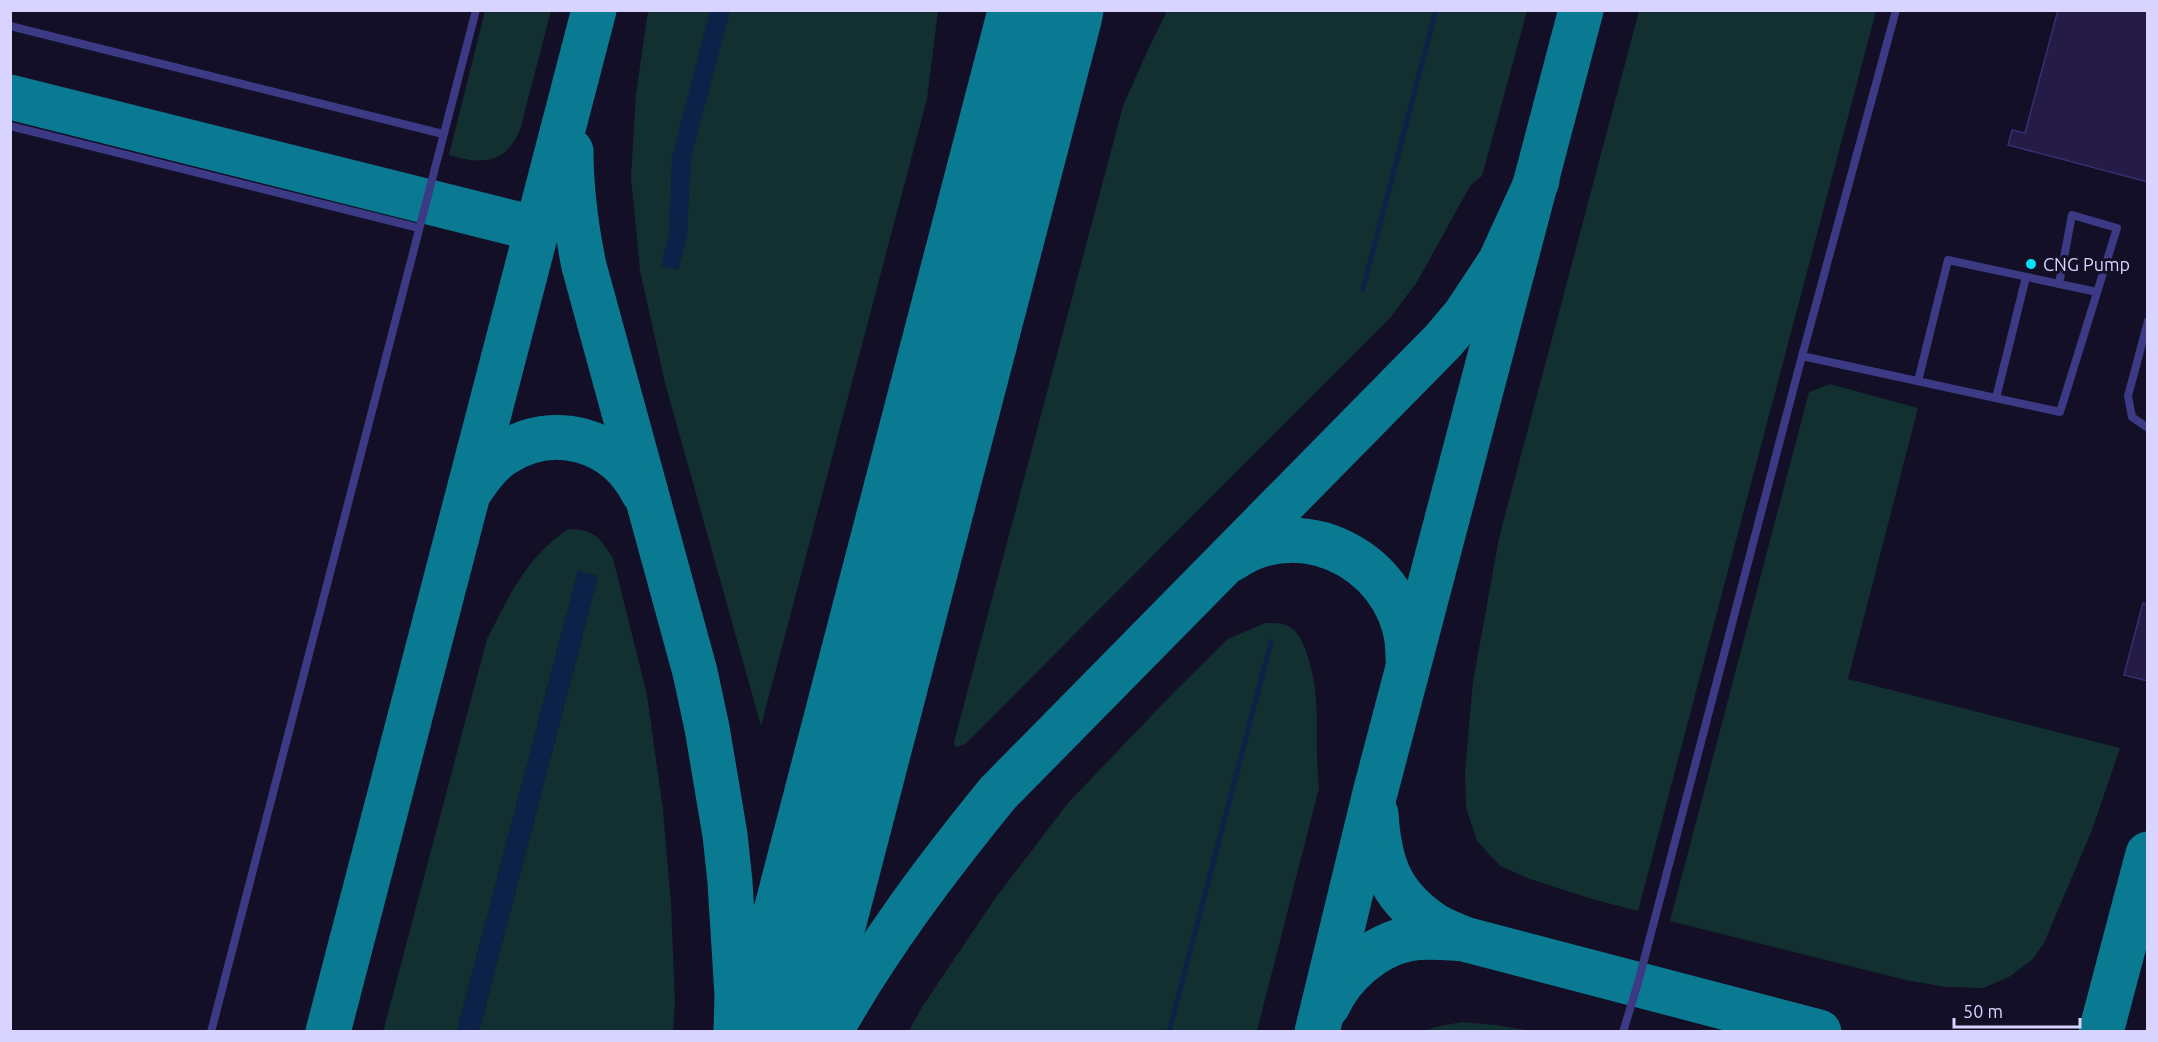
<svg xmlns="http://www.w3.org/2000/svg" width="2158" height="1042" viewBox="0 0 2158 1042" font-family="Ubuntu,sans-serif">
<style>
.green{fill:#12302f}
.water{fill:#0c2248}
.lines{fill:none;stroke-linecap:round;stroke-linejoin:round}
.stream{stroke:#0c2248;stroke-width:5}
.taxiway{stroke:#0a7a92;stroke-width:45}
.runway{stroke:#0a7a92;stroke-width:114}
.building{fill:#241b47;stroke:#3b2d73;stroke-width:1.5}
.lane{stroke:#3d3a85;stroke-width:8}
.poi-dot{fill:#00e5ff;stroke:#130f26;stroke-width:2}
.labels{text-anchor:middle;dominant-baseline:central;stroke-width:6;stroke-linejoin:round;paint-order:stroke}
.poi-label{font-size:18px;fill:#d9d4ff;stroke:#130f26;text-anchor:start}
</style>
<rect width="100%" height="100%" fill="#130f26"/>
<g class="green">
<path d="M485,11H551L520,130C504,166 482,164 449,155Z"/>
<polygon points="648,11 938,11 927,99 761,726 665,383 640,271 631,177 636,94"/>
<polygon points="1167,11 1527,11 1482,176 1470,186 1417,282 1390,318 965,744 956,747 954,742 1123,106 1146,54"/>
<polygon points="1639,11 1876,11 1638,911 1592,899 1530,879 1500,866 1477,841 1466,808 1465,771 1473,682 1499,538"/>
<polygon points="1830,384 1918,408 1848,679 2120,748 2092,830 2044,943 2032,960 2009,977 1983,988 1945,987 1906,980 1670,921 1809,392"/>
<path d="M569,529C595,530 599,537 613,558L647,695L663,810L671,904L675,1003L673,1031H479L598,576L578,571L457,1031L383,1032L487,639C508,598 528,554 569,529Z"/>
<path d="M1265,623C1276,623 1288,623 1295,631C1302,638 1306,651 1309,660C1322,706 1314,744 1319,788L1257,1031H909L922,1007L994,900L1068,803L1176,690L1228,639Z"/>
<polygon points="1462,1022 1495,1025 1532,1031 1427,1031 1435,1027"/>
</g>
<g class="water">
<polygon points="710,11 730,11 691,158 687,238 678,270 661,266 669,234 672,156"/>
<polygon points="578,571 598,576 479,1031 457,1031"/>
</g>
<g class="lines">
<g class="stream">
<polyline points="1363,289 1436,10"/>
<polyline points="1169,1032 1271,642"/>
</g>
<g class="taxiway">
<polyline points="10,97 537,229"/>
<path d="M571,151C571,190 576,227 584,266L695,672L707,728L725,835L730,882L737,995L736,1032"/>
<polyline points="998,156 1008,84 1014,10"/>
<path d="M981,259C1010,175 1039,90 1081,10"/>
<path d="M470,491C479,477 489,463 503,454C554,421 616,439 643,492"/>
<path d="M1232,559C1308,507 1411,570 1408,659"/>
<path d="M1376,814C1379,862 1389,894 1431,923C1440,930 1454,934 1464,939"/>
<path d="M1328,1005C1342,974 1374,946 1408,939C1427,935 1446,938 1464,939L1819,1032"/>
<polyline points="328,1032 594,10"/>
<path d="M830,1032C878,946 936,869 998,793L1443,341L1465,315L1500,262L1537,181"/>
<polyline points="1317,1032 1375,793 1581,10"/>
<polyline points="2101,1032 2148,854"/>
</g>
<polyline class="runway" points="780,1032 1046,10"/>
</g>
<g class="building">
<polygon points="2058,10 2148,10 2148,182 2008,145 2012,130 2025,133"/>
<polygon points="2143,603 2148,604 2148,681 2124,675"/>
</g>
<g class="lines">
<g class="lane">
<polyline points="10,26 443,134"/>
<polyline points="10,126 419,228"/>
<polyline points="2148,321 2128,396 2132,417 2148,428"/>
<polyline points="1802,356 2060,412 2117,228 2072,215 2059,284"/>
<polyline points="1918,381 1948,260 2097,292"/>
<polyline points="1996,398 2026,277"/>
<polyline points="211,1032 476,10"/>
<polyline points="1623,1032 1638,983 1802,356 1896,10"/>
</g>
</g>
<circle class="poi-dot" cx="2031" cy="264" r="6"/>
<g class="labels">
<g class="poi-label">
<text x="2043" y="264">CNG Pump</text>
</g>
</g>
<rect width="2158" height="1042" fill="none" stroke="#d9d4ff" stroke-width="24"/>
<path d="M1954 1018v9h126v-9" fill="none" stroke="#d9d4ff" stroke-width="3"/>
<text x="1963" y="1018" font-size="18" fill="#d9d4ff" stroke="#130f26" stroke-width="4.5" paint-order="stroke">50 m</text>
</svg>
